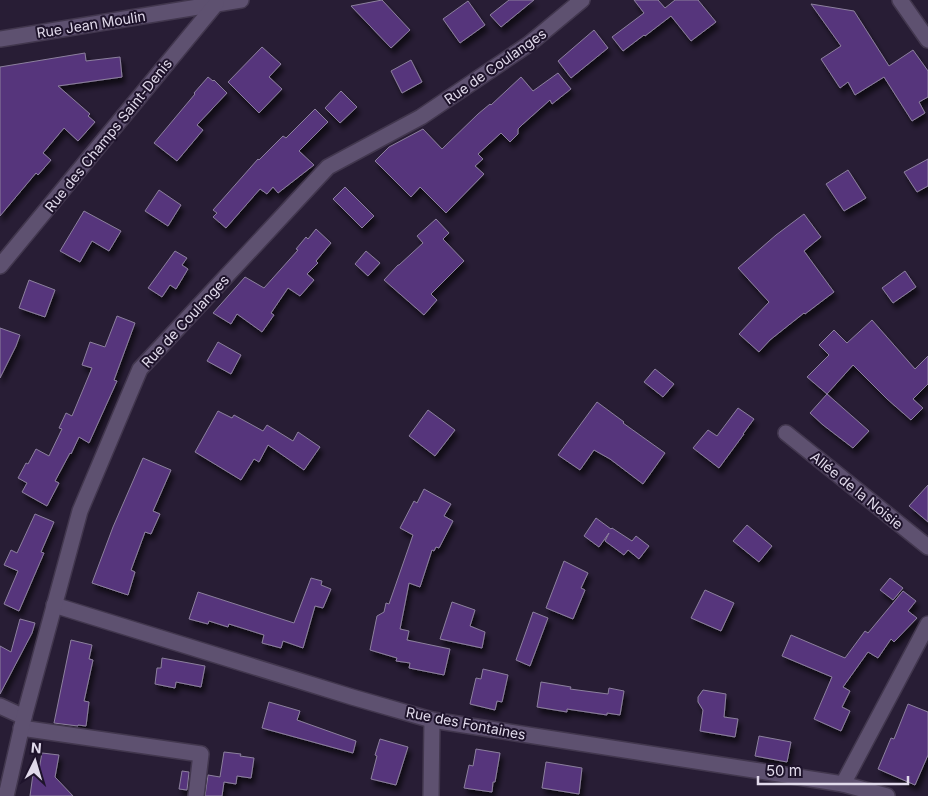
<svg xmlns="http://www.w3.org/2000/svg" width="928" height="796" viewBox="0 0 928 796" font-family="Inter,sans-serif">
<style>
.building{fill:#57357b;stroke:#8c809e;filter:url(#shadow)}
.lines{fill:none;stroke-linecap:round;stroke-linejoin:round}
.minor-casing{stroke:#42374e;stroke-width:18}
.minor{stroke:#5e5170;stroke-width:15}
.labels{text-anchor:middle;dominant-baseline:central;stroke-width:4;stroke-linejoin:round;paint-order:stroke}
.street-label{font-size:14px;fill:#e1daeb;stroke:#1e132b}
</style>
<defs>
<filter id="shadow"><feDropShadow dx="3" dy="5.5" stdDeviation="2.5" flood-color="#0009"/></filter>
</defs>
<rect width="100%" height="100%" fill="#281d35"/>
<g class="building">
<polygon points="382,0 410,30 391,48 351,6"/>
<polygon points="509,0 534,0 501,27 490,15"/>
<polygon points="634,0 658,0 665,8 675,0 698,0 716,22 691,41 671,16 645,36 644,35 623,51 612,37 644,13"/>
<polygon points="468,1 485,25 460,43 443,19"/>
<polygon points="811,4 854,11 889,66 913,50 928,71 928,97 919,102 925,113 912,121 884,77 855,95 848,82 840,88 821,59 841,46"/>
<polygon points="594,30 608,48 571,78 558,61"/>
<polygon points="262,47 281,64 269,77 282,89 259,113 228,82"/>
<polygon points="85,53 86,61 120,57 122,77 58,86 90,114 88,116 95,122 78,141 64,128 43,153 51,160 38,175 36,173 0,216 0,67"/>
<polygon points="411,60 422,82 402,93 391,71"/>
<polygon points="558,73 571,89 552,104 550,100 523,124 518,129 518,134 510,142 501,133 478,154 483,159 475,166 484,174 446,213 420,187 411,197 375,161 389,147 423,129 442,149 478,114 490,104 491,105 521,77 533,91"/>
<polygon points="208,77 213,81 214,80 227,93 197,125 203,130 177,161 154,143 195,94 194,93"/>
<polygon points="341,91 357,107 340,123 325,108"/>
<polygon points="315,109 328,122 299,151 314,165 278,193 273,187 267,194 260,189 226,228 213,217 217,213 213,210 258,159 259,160 283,136 286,138"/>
<polygon points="928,159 928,186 917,192 904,172"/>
<polygon points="848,170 866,198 844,211 826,184"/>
<polygon points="345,187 374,216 362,228 333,199"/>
<polygon points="159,190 181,205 168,226 145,211"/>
<polygon points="84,211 121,231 109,251 92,241 80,262 60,251"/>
<polygon points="804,214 821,237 804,251 834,292 805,314 804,313 770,340 759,352 739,334 769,302 738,268 776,235"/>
<polygon points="436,219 449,233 443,239 464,261 431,294 437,300 424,315 384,280 398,265 399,265 423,243 417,236"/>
<polygon points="316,229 331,243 316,261 318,263 307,274 314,280 300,296 288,288 271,313 274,315 262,332 237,314 231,324 213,313 245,277 264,288 298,250 296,249 306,237 308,239"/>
<polygon points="175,251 187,258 182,265 188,269 176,289 170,285 162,297 148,288"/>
<polygon points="366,251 380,263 368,276 355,264"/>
<polygon points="905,271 916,287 893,303 882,288"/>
<polygon points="29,280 55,290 45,317 19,308"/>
<polygon points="117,316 135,323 114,380 117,381 89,443 79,437 71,454 70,453 55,481 59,483 47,506 22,492 27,483 18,478 26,463 28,464 36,449 49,456 62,429 59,428 66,413 72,416 92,368 82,365 90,342 105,347"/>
<polygon points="872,320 915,369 928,356 928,384 913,399 923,408 911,420 887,399 853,365 827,394 807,377 829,355 819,345 834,330 847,343"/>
<polygon points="0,328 20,335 16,346 0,378"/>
<polygon points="218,342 241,355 231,374 207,361"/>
<polygon points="655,369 674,384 663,397 644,382"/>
<polygon points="827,394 869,431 853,448 823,425 810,413"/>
<polygon points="597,402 624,422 623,423 665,453 643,484 610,459 594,450 580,470 558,455"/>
<polygon points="738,408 754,419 743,434 744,434 719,468 693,448 708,430 717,436"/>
<polygon points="428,410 455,430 435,456 409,436"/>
<polygon points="218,411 232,418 234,415 263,431 267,425 293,441 298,432 320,447 304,470 268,445 259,462 254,459 241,480 195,452"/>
<polygon points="143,458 171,470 153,511 160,514 151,534 145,532 131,570 135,572 128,595 92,583 113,527"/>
<polygon points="928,485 928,522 909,506"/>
<polygon points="424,489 451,504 444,516 453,521 439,548 436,547 434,551 432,550 420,587 409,583 400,629 409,631 407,640 450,649 444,675 409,668 410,663 396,661 397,658 370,650 377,616 384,612 386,603 389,604 413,535 400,528 414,501 417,503"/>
<polygon points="35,514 54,522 41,552 44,553 19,611 4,604 18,571 4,565 11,550 17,553"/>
<polygon points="596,518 611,529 612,528 632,541 636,536 649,546 639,559 628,550 624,555 605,541 609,533 599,547 584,536"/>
<polygon points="747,525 772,546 759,562 733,541"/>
<polygon points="564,561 588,573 581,588 585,590 573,619 546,608"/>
<polygon points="311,578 322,581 321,585 331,589 323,608 315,606 303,648 283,641 281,648 262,643 264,635 229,624 228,627 209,621 208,624 189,619 198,592 294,623"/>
<polygon points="890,578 903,588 893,600 880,590"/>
<polygon points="705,590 734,603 721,631 691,618"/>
<polygon points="903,591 916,601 908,611 917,618 894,642 891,639 878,658 868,652 843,687 850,691 842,707 850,711 841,731 814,719 832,677 782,656 791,635 845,658 865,631 868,633"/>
<polygon points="452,602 475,610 470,626 485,632 482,648 440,639"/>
<polygon points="533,612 548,618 530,666 516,660"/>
<polygon points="20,619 35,623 32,633 0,694 0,646 11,652"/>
<polygon points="71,640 92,645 89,659 93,660 84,701 89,702 86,726 78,725 78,726 54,723"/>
<polygon points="162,658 205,666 201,687 176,682 175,688 155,684 157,668 161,668"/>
<polygon points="483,669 508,675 502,702 497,701 495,710 470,704 476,678 481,679"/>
<polygon points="541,682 571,687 570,689 608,694 609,688 624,691 620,715 607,713 607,715 567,709 567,712 537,707"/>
<polygon points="703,690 726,694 724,717 738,719 735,737 700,731 703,710 698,702 698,697"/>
<polygon points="269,702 300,711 297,720 356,741 353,753 262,728"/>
<polygon points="908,704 928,712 928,755 915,785 878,769 891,738 894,739"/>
<polygon points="759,736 791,742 787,762 755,756"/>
<polygon points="380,739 408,747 396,785 371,779 377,756 375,755"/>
<polygon points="476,749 500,753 495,782 493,782 492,792 464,788 469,765 473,766"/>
<polygon points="224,752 241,754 240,756 254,758 251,778 237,776 236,784 224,782 222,796 205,796 208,775 220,777"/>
<polygon points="42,753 59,755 55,777 73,796 30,796 33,774 38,775"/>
<polygon points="546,762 582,768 579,794 542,788"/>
<polygon points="182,771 189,772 187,790 179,789"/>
</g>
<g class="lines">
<defs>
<g id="minor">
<polyline points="900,0 928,40"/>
<polyline points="0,39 241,0"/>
<polyline points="0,266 216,4"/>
<polyline points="786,433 928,547"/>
<polyline points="54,605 352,697 432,720 843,784 887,796"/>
<polyline points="0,706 24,717"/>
<polyline points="21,728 201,754 196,796"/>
<polyline points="843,784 928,624"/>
<polyline points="6,796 24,717 80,511 140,369 328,167 421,117 529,44 582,0"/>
<polyline points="431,796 432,720"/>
</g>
</defs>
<use href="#minor" class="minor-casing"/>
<use href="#minor" class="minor"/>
</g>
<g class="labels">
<g class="street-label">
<text transform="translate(91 24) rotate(-9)">Rue Jean Moulin</text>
<text transform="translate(495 66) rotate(-35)">Rue de Coulanges</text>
<text transform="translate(108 135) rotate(-51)">Rue des Champs Saint-Denis</text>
<text transform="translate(185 321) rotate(-47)">Rue de Coulanges</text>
<text transform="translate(857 490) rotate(39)">Allée de la Noisie</text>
<text transform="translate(466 723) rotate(11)">Rue des Fontaines</text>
</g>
</g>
<g transform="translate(35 761) rotate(5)" stroke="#1e132b" stroke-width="4" paint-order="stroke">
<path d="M0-4L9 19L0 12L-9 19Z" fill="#e1daeb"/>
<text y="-8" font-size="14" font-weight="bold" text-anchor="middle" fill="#e1daeb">N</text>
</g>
<path d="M758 776v8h150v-8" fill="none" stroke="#e1daeb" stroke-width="2.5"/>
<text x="766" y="776" font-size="15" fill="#e1daeb" stroke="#1e132b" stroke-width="4" paint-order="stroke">50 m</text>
</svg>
